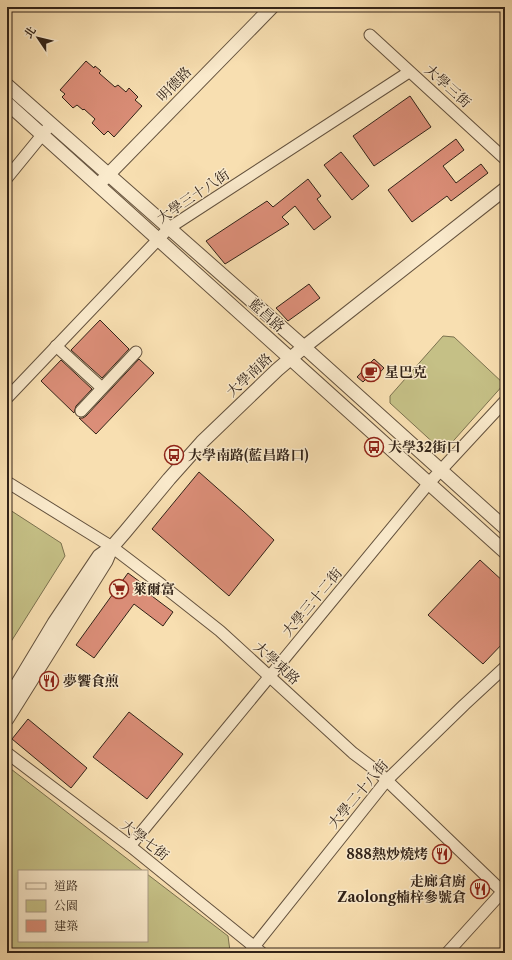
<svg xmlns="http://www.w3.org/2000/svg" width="512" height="960" viewBox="0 0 512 960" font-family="'Libre Caslon Text','Noto Serif TC',serif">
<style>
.green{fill:#c5c086;stroke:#7c724f}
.building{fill:#db8e78;stroke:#322318}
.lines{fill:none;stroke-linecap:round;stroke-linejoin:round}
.minor-casing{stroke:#64523e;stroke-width:13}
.tertiary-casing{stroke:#64523e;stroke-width:15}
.minor{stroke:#faeacc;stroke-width:11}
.tertiary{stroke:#faeacc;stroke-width:13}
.labels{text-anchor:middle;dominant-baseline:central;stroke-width:3;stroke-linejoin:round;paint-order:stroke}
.street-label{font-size:14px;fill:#322318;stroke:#faeacc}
.poi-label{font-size:14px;font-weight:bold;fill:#322318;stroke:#faeacc;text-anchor:start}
</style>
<rect width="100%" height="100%" fill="#f8dfb1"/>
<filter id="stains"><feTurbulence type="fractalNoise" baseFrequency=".005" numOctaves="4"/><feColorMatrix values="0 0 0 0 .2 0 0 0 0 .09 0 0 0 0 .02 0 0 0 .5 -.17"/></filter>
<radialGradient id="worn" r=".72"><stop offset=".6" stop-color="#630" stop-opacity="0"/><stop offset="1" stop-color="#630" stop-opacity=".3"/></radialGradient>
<g class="green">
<polygon points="443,336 454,337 504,384 447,448 439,448 390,403 390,396"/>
<polygon points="10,510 61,543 65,556 7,648 7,517"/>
<polygon points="7,769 11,769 143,871 19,871 19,941 147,941 147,874 228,936 230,951 228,953 7,953"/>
</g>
<g class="building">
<polygon points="86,61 94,68 95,66 101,71 99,73 115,87 118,85 126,92 129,88 138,97 135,100 142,106 114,137 108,131 104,135 92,123 95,119 84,109 83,110 77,105 73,108 62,97 65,94 60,90"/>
<polygon points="410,96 431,127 374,166 353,136"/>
<polygon points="456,139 464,150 443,166 456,183 481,164 488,173 451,201 447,196 412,222 388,190"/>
<polygon points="341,152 369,186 352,200 324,165"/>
<polygon points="308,179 321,196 317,199 331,217 314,230 295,206 282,217 289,224 225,264 206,241 267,201 273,207"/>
<polygon points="309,284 320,298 288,321 276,308"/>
<polygon points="100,320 129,349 102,378 71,350"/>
<polygon points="139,359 154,373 96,434 79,418 83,418 86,416"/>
<polygon points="374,359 384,368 372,381 368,377 363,382 357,377"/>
<polygon points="61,360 92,389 76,406 74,413 41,381"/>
<polygon points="199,472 243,511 274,540 229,596 152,529"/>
<polygon points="480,560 505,583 505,641 483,664 428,615"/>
<polygon points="128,573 147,587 144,590 173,612 163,626 134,604 94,658 76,645"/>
<polygon points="129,712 183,754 147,799 93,757"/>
<polygon points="28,719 87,768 71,788 12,739"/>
</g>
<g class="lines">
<defs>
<g id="minor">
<polyline points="370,35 505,159"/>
<polyline points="7,178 47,129"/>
<polyline points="56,346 102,388"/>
<polyline points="7,398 169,228 409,72"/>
<polyline points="81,411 136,352"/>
<polyline points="7,482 112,547 158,582 220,631 353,753 377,771 505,894"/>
<polyline points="7,753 130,846 262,953"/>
<polyline points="130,846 429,483 505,401"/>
<polyline points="249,953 387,780 464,705 505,667"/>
<polyline points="447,953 505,889"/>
</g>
<g id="tertiary">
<polyline points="7,85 304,347 505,528"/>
<polyline points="7,103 505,552"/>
<polyline points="103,180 272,7"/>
<polyline points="7,701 54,623 99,556 112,547 125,532 169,479 202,442 277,370 304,347 505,189"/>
<polyline points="7,719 106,561 111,549"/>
</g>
</defs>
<use href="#minor" class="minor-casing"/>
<use href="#tertiary" class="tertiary-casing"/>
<use href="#minor" class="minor"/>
<use href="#tertiary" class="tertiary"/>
</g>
<defs>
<symbol id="cafe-ring" viewBox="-11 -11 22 22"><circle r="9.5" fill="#faeacc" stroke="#8f2418" stroke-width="1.5"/><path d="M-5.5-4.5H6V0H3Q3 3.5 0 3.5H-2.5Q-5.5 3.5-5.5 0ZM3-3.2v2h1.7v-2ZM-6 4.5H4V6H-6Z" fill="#8f2418"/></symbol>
<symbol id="bus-ring" viewBox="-11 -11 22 22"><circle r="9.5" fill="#faeacc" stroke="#8f2418" stroke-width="1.5"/><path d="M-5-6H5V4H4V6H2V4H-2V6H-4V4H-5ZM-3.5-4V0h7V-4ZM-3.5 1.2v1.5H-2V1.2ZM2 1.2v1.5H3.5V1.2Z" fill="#8f2418"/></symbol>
<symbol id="supermarket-ring" viewBox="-11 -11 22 22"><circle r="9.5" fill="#faeacc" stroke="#8f2418" stroke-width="1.5"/><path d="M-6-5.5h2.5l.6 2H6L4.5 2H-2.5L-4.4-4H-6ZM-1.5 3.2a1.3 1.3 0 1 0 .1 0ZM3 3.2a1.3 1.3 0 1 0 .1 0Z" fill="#8f2418"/></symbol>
<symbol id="restaurant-ring" viewBox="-11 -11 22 22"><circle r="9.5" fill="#faeacc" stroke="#8f2418" stroke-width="1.5"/><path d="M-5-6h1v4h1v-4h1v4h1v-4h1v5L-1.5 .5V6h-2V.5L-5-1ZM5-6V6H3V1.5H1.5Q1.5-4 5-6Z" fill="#8f2418"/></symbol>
</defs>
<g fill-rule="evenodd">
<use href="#cafe-ring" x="360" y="361" width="22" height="22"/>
<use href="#bus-ring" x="363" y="436" width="22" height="22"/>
<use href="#bus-ring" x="163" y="444" width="22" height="22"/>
<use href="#supermarket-ring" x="108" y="578" width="22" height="22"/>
<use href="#restaurant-ring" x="38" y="670" width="22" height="22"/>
<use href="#restaurant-ring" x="431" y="843" width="22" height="22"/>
<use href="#restaurant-ring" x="469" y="878" width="22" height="22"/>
</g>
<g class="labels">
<g class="street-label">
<text transform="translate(174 84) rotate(-46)">明德路</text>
<text transform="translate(448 86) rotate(42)">大學三街</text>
<text transform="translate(193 196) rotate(-34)">大學三十八街</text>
<text transform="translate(267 315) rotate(42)">藍昌路</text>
<text transform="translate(249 375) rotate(-43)">大學南路</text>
<text transform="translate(312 602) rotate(-50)">大學三十二街</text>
<text transform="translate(277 663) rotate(42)">大學東路</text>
<text transform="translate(358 794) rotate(-50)">大學二十八街</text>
<text transform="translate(145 840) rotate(38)">大學七街</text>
</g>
<g class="poi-label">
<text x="385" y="372">星巴克</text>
<text x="388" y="447">大學32街口</text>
<text x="188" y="455">大學南路(藍昌路口)</text>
<text x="133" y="589">萊爾富</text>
<text x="63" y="681">夢饗食煎</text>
<text x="428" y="854" text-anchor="end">888熱炒燒烤</text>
<text x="466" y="881" text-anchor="end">走廊倉廚<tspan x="466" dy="16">Zaolong楠梓參號倉</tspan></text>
</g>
</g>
<rect width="512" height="960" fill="none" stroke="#f8dfb1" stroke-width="24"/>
<rect x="8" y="8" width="496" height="944" fill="none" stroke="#322318" stroke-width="2"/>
<rect x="12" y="12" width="488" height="936" fill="none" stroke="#322318"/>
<rect x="18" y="870" width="130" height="72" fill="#faeacc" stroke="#aa9a84"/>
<rect x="26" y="883" width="20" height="6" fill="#faeacc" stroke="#aa9a84"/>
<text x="54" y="890" font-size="12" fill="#322318">道路</text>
<rect x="26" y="900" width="20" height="12" fill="#c5c086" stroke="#aa9a84"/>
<text x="54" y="910" font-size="12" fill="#322318">公園</text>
<rect x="26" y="920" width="20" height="12" fill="#db8e78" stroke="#aa9a84"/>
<text x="54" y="930" font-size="12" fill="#322318">建築</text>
<g transform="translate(38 38) rotate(305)" stroke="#faeacc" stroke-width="3" paint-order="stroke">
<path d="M0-3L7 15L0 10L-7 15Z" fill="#322318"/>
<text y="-6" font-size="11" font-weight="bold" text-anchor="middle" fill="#322318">北</text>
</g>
<rect width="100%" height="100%" filter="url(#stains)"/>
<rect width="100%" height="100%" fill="url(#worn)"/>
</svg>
